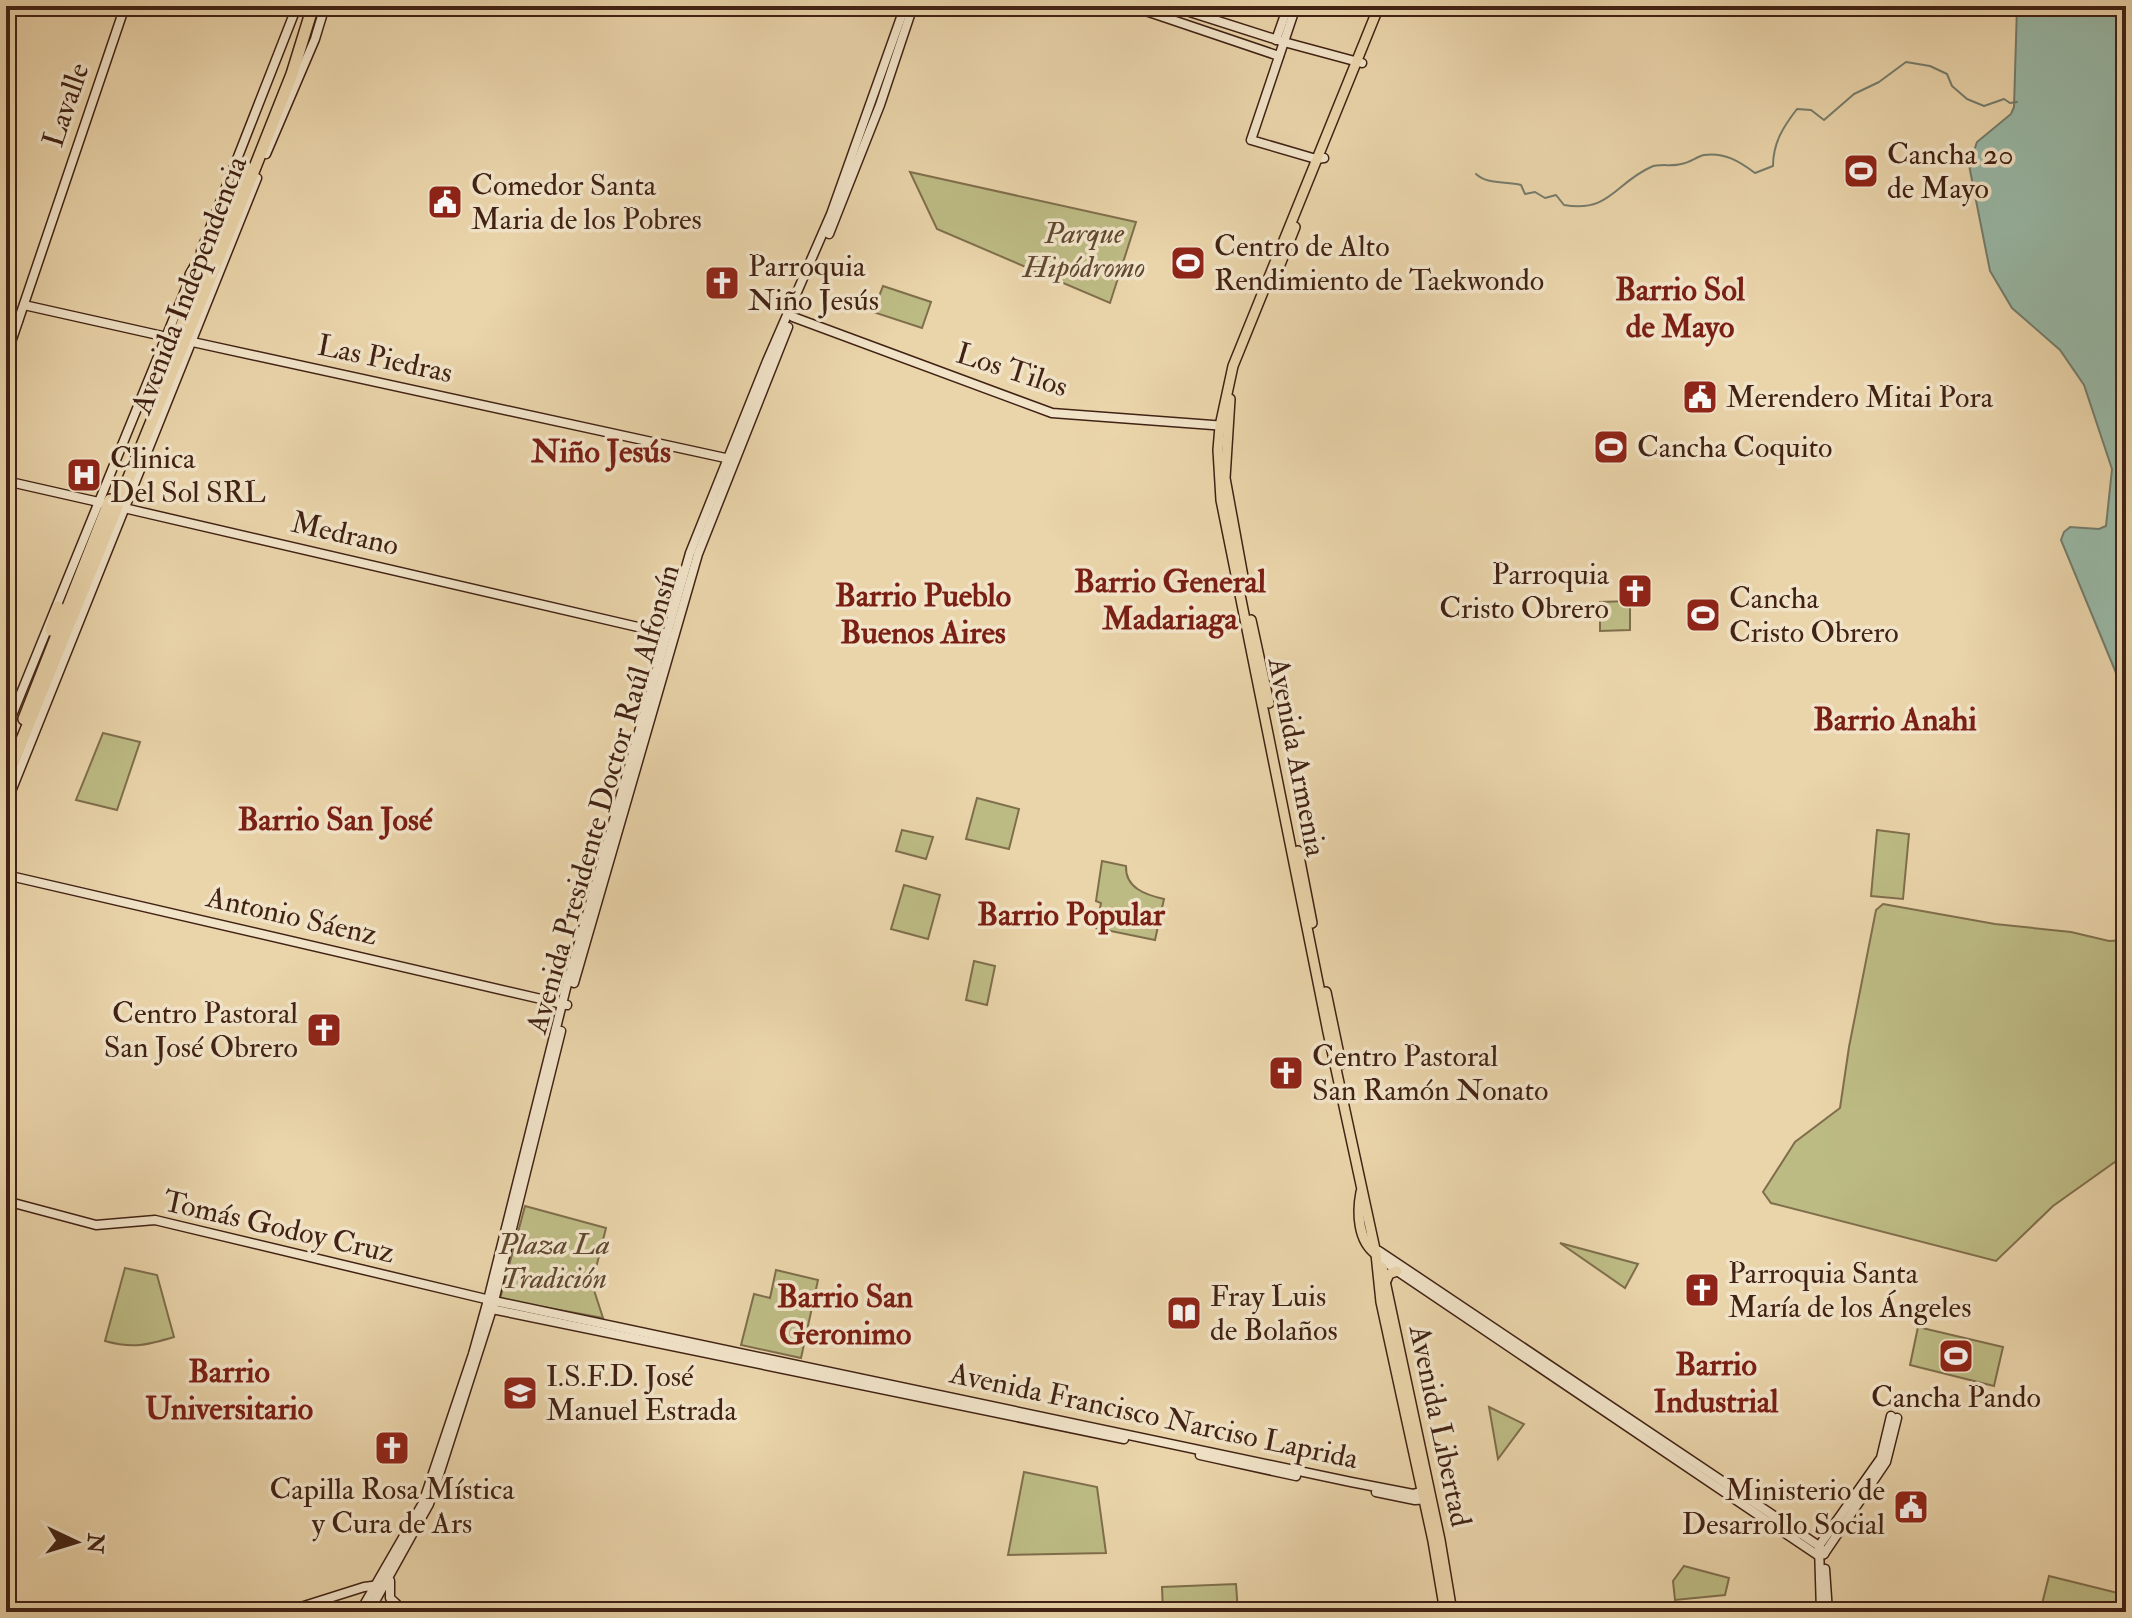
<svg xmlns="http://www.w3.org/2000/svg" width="2132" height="1618" viewBox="0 0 2132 1618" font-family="'IM FELL Double Pica',serif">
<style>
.green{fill:#bdbb84;stroke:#7f6e4c;stroke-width:2}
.water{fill:#98b8a6;stroke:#757c6c;stroke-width:2}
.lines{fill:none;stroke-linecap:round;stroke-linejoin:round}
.stream{stroke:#757c6c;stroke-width:2}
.secondary-casing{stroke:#412214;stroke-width:11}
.primary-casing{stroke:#412214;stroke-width:12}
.highway-casing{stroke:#412214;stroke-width:14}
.secondary{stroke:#f1e3c8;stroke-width:8}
.primary{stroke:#ead4aa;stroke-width:9}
.highway{stroke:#ead4aa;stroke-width:11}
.labels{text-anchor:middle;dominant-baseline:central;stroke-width:7;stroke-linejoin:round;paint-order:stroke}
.street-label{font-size:30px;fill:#412214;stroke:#f1e3c8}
.poi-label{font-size:30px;fill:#412214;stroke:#f1e3c8;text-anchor:start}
.park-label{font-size:30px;font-style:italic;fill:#604830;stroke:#f1e3c8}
.neighbourhood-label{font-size:32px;font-weight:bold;fill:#7a1f14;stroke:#f1e3c8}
</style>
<rect width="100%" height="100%" fill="#ead4aa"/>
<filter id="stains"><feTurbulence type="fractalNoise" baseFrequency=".0025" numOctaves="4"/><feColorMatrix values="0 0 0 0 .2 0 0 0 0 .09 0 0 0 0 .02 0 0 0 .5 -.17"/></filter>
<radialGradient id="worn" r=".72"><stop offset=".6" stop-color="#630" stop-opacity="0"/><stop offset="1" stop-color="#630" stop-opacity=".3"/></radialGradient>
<g class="green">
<polygon points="910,172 1136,222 1110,303 937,229"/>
<polygon points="883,286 931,302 922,328 873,312"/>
<polygon points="1623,433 1624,460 1599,461 1598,434"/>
<polygon points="1630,601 1630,630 1600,631 1600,602"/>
<polygon points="103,733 140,742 117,810 76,800"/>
<polygon points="977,798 1019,809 1009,849 966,839"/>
<polygon points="902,830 933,837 926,859 896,851"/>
<polygon points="1877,830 1909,834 1903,899 1871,896"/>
<path d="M1102,861L1126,866C1125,888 1146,895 1164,899L1155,940L1096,928L1101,903L1096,901Z"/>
<polygon points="904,885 940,895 928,939 891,929"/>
<polygon points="1883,904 1995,924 2071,932 2109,941 2126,940 2126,1154 2053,1206 1996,1261 1771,1203 1763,1192 1795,1142 1840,1108 1849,1047 1876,910"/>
<polygon points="974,961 995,966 987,1005 966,1000"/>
<polygon points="525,1206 606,1228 592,1284 603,1318 500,1299"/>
<polygon points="1560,1243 1638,1264 1625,1288"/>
<path d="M125,1268L157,1275L174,1337C147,1345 133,1349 105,1341Z"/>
<polygon points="776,1270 818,1280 801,1358 741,1345 754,1294 770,1298"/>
<polygon points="1918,1327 2003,1347 1994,1386 1910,1365"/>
<polygon points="1489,1407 1524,1424 1498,1459"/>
<polygon points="1024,1472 1097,1487 1106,1553 1008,1555"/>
<polygon points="1684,1566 1729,1578 1725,1595 1675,1600 1673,1581"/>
<polygon points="2049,1576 2126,1595 2124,1612 2040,1612"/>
<polygon points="1236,1584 1238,1612 1163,1612 1162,1587"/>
</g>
<polygon class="water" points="2017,6 2126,6 2126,697 2061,540 2064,532 2070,527 2099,529 2106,526 2112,469 2084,385 2060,350 2012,308 1990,271 1969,165 1977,142 2011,114 2014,107"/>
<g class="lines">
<path class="stream" d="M1476,174C1488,185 1506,181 1521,185L1525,194L1535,192L1545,198L1556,195L1564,205C1610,213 1615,183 1651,167C1660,163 1671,167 1681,164C1689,163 1696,157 1704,155C1724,152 1739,161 1755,173L1773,166C1773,143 1783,127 1797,109L1811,110L1824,120L1854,94L1879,82L1906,62L1930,66L1947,74L1952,86L1967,99L1984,106L2004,99L2010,103L2017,102"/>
<defs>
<g id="secondary">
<polyline points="885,6 908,11"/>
<polyline points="1131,6 1279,56"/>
<polyline points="1171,6 1284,42 1362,63"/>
<polyline points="1296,6 1251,140 1316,159 1324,158"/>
<polyline points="1276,40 1288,6"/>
<polyline points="266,154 315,39 325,6"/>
<polyline points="829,234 880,105 913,6"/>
<polyline points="201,251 297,6"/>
<polyline points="24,305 167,337"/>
<polyline points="793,317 1052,413 1226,426"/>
<polyline points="6,318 18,321"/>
<polyline points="188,341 730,459"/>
<polyline points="6,357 125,6"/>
<polyline points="6,481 103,503"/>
<polyline points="124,508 668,634"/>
<polyline points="6,730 193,271"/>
<polyline points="6,804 257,178"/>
<polyline points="6,875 567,1005"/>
<polyline points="574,983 698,554 788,327"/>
<polyline points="6,1201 96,1225 155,1220 494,1301 1351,1482 1413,1494 1427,1490"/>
<polyline points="1379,1251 1819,1546 1824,1554"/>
<polyline points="1376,1254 1397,1271 1819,1556"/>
<polyline points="487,1308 1124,1439"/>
<polyline points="1200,1455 1296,1476"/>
<polyline points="1376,1492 1415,1500 1430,1499"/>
<polyline points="1824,1554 1886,1462 1897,1418"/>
<polyline points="1825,1569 1828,1612"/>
<polyline points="390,1581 390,1598 405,1612"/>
<polyline points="285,1612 364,1587 380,1585"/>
<polyline points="360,1612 423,1503 473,1354 488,1300 566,988 690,553 767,361 831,214 905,6"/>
<polyline points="369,1612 429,1504 436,1484 492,1309 561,1031"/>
<polyline points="1821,1612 1819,1546 1881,1458 1891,1416"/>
</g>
<g id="primary">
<polyline points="1379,6 1233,366 1220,426 1218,450 1221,500 1328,1032 1376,1254 1381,1302 1433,1541 1445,1612"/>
<polyline points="1277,272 1295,227"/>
<polyline points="1230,399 1225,478 1244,582"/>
<polyline points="1251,620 1269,703"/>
<polyline points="1298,851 1312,923"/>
<polyline points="1326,992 1341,1064"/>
<path d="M1361,1192C1357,1213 1358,1241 1376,1254"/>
<polyline points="1382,1267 1440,1540 1452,1612"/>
<polyline points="1385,1283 1389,1274 1397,1271"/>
</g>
<g id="highway">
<polyline points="191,275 207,247"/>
<polyline points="168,359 246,167"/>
<polyline points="51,630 58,607"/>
<polyline points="24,719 110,500"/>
<polyline points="6,779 240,205 292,74 313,6"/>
</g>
</defs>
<use href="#secondary" class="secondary-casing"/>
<use href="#primary" class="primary-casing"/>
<use href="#highway" class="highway-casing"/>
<use href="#secondary" class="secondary"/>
<use href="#primary" class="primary"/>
<use href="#highway" class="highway"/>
</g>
<defs>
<symbol id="stadium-square" viewBox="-11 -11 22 22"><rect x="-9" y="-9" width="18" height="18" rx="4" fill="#8f2418" stroke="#f1e3c8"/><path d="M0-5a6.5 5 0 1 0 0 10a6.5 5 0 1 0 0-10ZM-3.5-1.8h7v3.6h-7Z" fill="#fff"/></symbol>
<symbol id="civic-square" viewBox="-11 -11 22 22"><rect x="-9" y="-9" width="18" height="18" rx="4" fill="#8f2418" stroke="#f1e3c8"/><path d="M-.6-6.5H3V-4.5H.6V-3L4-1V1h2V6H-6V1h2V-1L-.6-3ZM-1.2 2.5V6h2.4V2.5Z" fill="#fff"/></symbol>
<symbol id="church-square" viewBox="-11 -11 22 22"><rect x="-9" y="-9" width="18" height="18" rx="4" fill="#8f2418" stroke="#f1e3c8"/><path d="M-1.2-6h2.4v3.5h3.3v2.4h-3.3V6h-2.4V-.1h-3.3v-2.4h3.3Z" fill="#fff"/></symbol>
<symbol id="hospital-square" viewBox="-11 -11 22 22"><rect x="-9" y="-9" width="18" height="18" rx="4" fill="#8f2418" stroke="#f1e3c8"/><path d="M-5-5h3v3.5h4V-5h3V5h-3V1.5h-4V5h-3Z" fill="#fff"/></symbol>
<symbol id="library-square" viewBox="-11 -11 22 22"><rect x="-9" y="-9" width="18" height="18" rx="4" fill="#8f2418" stroke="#f1e3c8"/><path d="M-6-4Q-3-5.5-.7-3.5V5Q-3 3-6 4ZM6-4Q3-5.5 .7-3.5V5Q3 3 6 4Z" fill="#fff"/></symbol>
<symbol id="university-square" viewBox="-11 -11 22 22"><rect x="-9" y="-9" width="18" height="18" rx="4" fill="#8f2418" stroke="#f1e3c8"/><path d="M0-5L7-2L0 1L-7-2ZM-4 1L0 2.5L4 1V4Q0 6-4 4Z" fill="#fff"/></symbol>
</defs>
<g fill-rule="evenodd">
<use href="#stadium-square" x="1841" y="151" width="40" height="40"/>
<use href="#civic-square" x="425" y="182" width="40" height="40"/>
<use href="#stadium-square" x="1168" y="243" width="40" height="40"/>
<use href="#church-square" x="702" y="263" width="40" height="40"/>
<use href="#civic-square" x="1680" y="377" width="40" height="40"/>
<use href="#stadium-square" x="1591" y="427" width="40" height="40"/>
<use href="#hospital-square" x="64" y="455" width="40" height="40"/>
<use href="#church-square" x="1615" y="571" width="40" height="40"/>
<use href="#stadium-square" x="1683" y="595" width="40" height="40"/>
<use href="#church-square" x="304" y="1010" width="40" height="40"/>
<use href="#church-square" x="1266" y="1053" width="40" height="40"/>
<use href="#church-square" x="1682" y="1270" width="40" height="40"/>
<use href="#library-square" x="1164" y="1293" width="40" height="40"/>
<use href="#stadium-square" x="1936" y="1336" width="40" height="40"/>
<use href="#university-square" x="500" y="1373" width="40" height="40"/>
<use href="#church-square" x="372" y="1428" width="40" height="40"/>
<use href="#civic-square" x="1891" y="1487" width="40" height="40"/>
</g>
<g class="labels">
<g class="street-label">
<text transform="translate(66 105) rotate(-71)">Lavalle</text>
<text transform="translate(189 285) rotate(-69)">Avenida Independencia</text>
<text transform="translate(385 359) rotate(12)">Las Piedras</text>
<text transform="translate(1012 370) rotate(18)">Los Tilos</text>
<text transform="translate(345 534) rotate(13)">Medrano</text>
<text transform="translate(1297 757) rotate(79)">Avenida Armenia</text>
<text transform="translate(603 799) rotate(-74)">Avenida Presidente Doctor Raúl Alfonsín</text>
<text transform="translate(292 916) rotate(13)">Antonio Sáenz</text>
<text transform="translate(279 1227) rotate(13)">Tomás Godoy Cruz</text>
<text transform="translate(1154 1416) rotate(12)">Avenida Francisco Narciso Laprida</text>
<text transform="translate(1440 1426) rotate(78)">Avenida Libertad</text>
</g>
<g class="poi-label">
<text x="1887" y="154">Cancha 20<tspan x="1887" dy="34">de Mayo</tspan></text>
<text x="471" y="185">Comedor Santa<tspan x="471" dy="34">Maria de los Pobres</tspan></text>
<text x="1214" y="246">Centro de Alto<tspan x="1214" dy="34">Rendimiento de Taekwondo</tspan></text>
<text x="748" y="266">Parroquia<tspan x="748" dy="34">Niño Jesús</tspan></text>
<text x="1726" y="397">Merendero Mitai Pora</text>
<text x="1637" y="447">Cancha Coquito</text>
<text x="110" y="458">Clinica<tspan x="110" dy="34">Del Sol SRL</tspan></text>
<text x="1609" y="574" text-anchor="end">Parroquia<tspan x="1609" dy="34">Cristo Obrero</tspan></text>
<text x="1729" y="598">Cancha<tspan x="1729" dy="34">Cristo Obrero</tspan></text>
<text x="298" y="1013" text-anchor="end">Centro Pastoral<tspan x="298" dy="34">San José Obrero</tspan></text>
<text x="1312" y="1056">Centro Pastoral<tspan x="1312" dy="34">San Ramón Nonato</tspan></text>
<text x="1728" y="1273">Parroquia Santa<tspan x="1728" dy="34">María de los Ángeles</tspan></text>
<text x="1210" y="1296">Fray Luis<tspan x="1210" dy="34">de Bolaños</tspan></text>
<text x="546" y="1376">I.S.F.D. José<tspan x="546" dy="34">Manuel Estrada</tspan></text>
<text x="1956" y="1397" text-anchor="middle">Cancha Pando</text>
<text x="392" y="1489" text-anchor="middle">Capilla Rosa Mística<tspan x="392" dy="34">y Cura de Ars</tspan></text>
<text x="1885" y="1490" text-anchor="end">Ministerio de<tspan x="1885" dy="34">Desarrollo Social</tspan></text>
</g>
<g class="park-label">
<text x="1084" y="233">Parque<tspan x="1084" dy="34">Hipódromo</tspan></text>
<text x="554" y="1244">Plaza La<tspan x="554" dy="34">Tradición</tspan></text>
</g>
<g class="neighbourhood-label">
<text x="1680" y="290">Barrio Sol<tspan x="1680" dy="37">de Mayo</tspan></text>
<text x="601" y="452">Niño Jesús</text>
<text x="1170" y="582">Barrio General<tspan x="1170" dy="37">Madariaga</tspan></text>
<text x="923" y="596">Barrio Pueblo<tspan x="923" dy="37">Buenos Aires</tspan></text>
<text x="1895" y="720">Barrio Anahi</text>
<text x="335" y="820">Barrio San José</text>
<text x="1071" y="915">Barrio Popular</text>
<text x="845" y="1297">Barrio San<tspan x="845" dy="37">Geronimo</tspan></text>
<text x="1716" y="1365">Barrio<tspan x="1716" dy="37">Industrial</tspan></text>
<text x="229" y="1372">Barrio<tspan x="229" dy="37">Universitario</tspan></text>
</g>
</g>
<rect width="2132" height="1618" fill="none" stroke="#ead4aa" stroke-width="32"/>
<rect x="8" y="8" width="2116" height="1602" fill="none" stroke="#412214" stroke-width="4"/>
<rect x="16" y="16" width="2100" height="1586" fill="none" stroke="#412214" stroke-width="2"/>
<g transform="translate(76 1542) rotate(94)" stroke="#f1e3c8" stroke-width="6" paint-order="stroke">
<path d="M0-6L14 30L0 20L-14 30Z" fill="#412214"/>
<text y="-12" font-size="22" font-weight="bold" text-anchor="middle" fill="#412214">N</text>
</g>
<rect width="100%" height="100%" filter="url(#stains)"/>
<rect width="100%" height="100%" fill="url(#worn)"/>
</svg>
